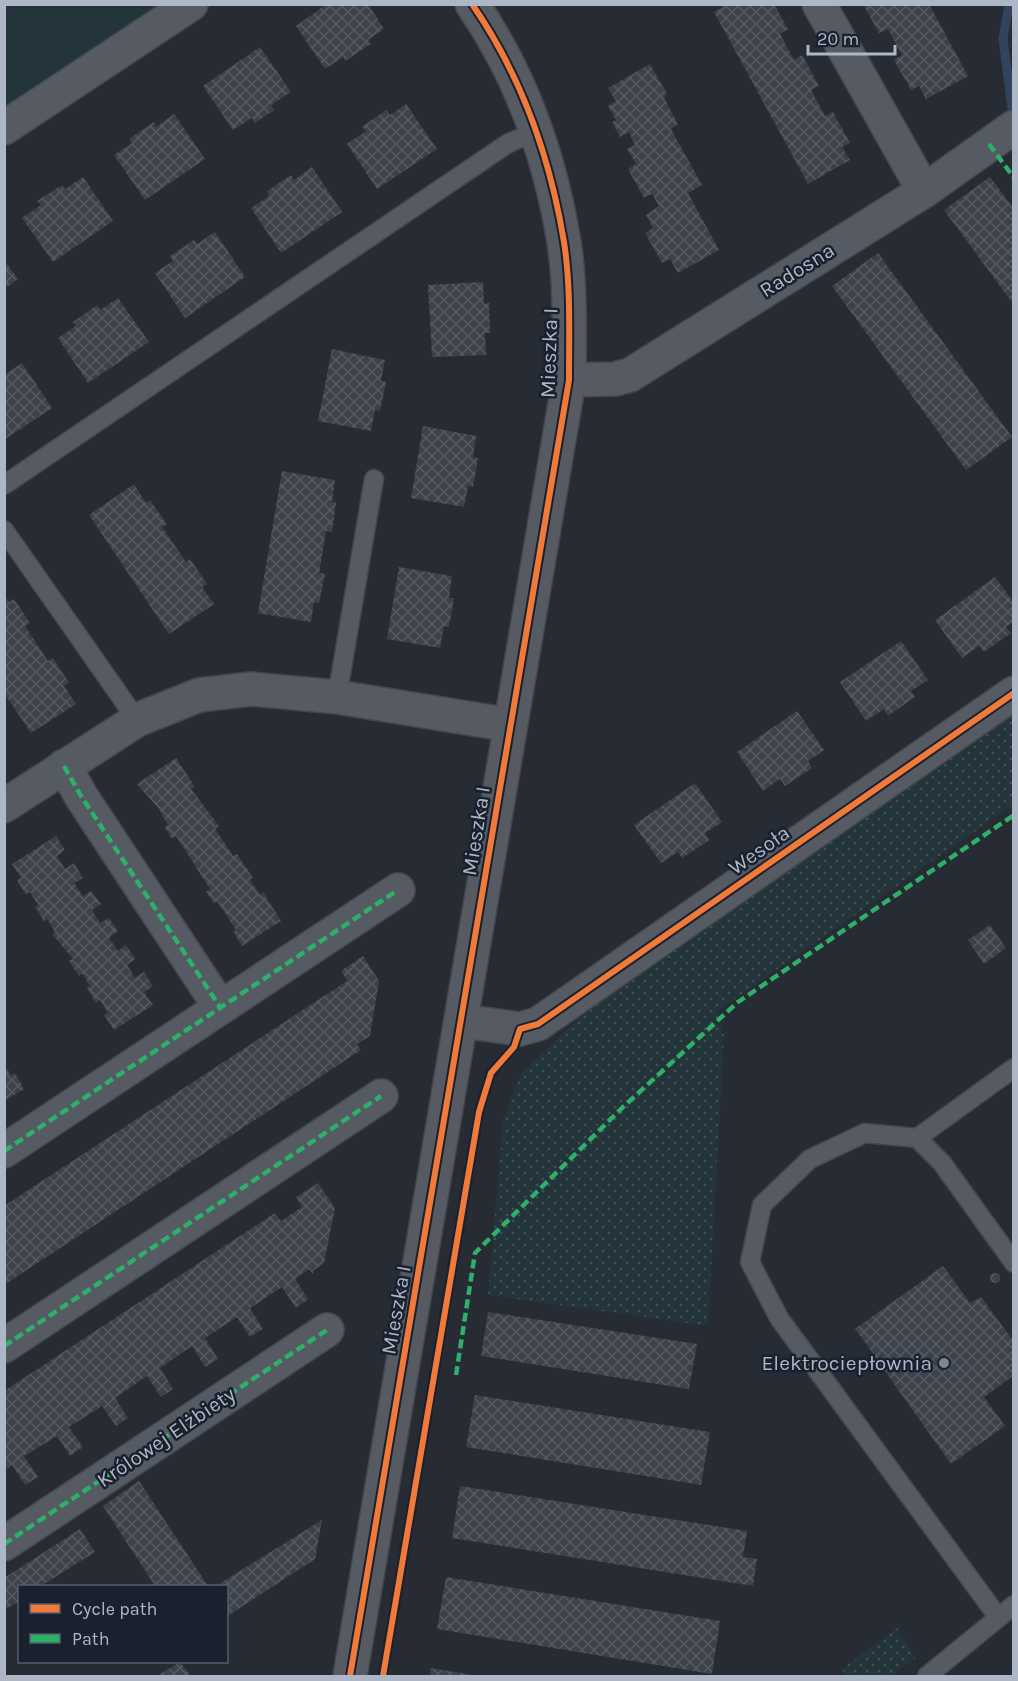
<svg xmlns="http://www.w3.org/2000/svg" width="1018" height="1681" viewBox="0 0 1018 1681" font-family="Karla,sans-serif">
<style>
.grass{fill:url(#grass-dots)}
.park{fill:#23353a}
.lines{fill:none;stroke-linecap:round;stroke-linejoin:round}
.stream{stroke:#32435e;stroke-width:9}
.building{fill:url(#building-cross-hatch)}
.lane-casing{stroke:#42464d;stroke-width:21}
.street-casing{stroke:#42464d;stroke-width:36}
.lane{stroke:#565a62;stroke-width:18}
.street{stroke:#565a62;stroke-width:33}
.quiet{stroke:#2db169;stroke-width:4.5;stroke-dasharray:9 4.5;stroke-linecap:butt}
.cycleway-casing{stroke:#19212e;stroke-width:10}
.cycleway{stroke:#f17a3a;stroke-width:6}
.poi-dot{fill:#7e8693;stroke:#19212e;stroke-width:2}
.labels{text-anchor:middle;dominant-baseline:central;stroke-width:5;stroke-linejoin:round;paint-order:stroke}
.street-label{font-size:21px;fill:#aeb7c6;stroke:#19212e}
.poi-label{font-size:21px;fill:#aeb7c6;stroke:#19212e;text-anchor:end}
</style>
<defs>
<pattern id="grass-dots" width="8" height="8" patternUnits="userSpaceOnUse" patternTransform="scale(1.5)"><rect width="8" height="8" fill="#23353a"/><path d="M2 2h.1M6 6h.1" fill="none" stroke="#405055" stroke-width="1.8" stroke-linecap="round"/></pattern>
<pattern id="building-cross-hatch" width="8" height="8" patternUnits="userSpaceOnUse" patternTransform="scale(1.5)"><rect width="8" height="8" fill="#3d424a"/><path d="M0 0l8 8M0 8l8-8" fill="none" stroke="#565b63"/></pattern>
</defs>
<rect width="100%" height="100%" fill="#262b34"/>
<g class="grass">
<polygon points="1013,702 1013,805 716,1012 724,1035 708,1326 488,1295 503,1121 520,1075 640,959"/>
<polygon points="897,1628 916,1658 892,1676 845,1676 842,1669"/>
</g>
<polygon class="park" points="5,5 194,5 5,132"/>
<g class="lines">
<polyline class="stream" points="1009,4 1003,39 1012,108"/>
</g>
<g class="building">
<polygon points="327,4 368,4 384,29 368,40 371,44 345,61 343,57 325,69 296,26"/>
<polygon points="728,4 774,4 788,29 780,34 794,60 802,55 819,86 811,90 825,116 833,112 850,143 842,147 850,160 808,184 714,12"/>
<polygon points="863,4 929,4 968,76 926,99 919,86 911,90 894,60 902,55 888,29 879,33"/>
<polygon points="260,47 291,92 271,105 274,110 255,123 252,118 233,130 203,86"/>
<polygon points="650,64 667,94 664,98 678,124 671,129 672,131 702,185 688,193 719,250 678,273 670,259 662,263 645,233 653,228 646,215 659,206 652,194 644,198 628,169 636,164 627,149 635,145 629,132 620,137 612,122 616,120 608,106 616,101 608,88"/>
<polygon points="406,104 437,149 377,189 347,144 366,131 362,127 386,110 390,115"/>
<polygon points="174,114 205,159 145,200 114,155 132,143 129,139 154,122 156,127"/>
<polygon points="312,167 342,212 281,253 251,208 269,196 267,191 291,175 294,180"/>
<polygon points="83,177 113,221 53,262 22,218 41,205 37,201 62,185 65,189"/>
<polygon points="990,177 1014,209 1014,305 944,210"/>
<polygon points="215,232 245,277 185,318 155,273 173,261 170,256 194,240 197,244"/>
<polygon points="878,253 1012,437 966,470 832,286"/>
<polygon points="4,260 18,279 4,289"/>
<polygon points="483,282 484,304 489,303 490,333 485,333 486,355 432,357 428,285"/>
<polygon points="118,298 149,342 88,383 58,338 76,326 73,322 97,305 100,310"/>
<polygon points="332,349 385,360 381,381 386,382 380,411 375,410 371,431 318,421"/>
<polygon points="22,363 52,408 4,440 4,375"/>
<polygon points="423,426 476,436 473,457 478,458 473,487 468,486 464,507 411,498"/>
<polygon points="282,471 335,480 332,502 336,503 332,532 326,531 319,573 325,574 319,603 314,602 311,622 258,613"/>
<polygon points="134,484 146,503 150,500 167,524 162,527 186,562 190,559 207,584 202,587 214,604 169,634 89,515"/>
<polygon points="399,567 452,576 449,598 454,598 449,627 444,626 440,648 387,639"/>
<polygon points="995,577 1014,603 1014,621 1006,627 1011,633 984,652 979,646 962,658 935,620"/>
<polygon points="4,594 9,602 14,599 30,623 25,626 48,661 53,658 69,683 64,686 76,704 31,733 4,693"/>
<polygon points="901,641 928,680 911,691 915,697 888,716 884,709 866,721 840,682"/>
<polygon points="797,711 824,750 808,761 812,768 785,786 780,779 763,791 737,752"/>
<polygon points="176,758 195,787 191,789 219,826 215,829 233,856 237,854 253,878 250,880 260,895 263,892 281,921 242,946 233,932 236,930 217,901 214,903 206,892 210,889 176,836 172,839 165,827 168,825 159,809 137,784"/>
<polygon points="695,783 722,822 705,833 709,840 696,849 682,858 678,852 661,863 634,825"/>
<polygon points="56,836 65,850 57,856 65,869 74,863 83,878 74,883 83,896 91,891 101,904 92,910 100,923 109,918 118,931 109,938 118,951 126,945 135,959 127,965 135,978 144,972 153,986 144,992 153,1005 114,1030 104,1015 108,1013 100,1000 96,1003 87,988 90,986 82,973 79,976 69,961 73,959 52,934 55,932 47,919 44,921 35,907 38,905 30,892 26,895 17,880 21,878 12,864"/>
<polygon points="990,925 1006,948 984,964 968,940"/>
<polygon points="363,956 379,981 370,1036 357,1044 361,1050 4,1285 4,1206 347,981 341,971"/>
<polygon points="4,1065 11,1075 15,1073 24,1089 4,1101"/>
<polygon points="318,1183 335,1208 324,1263 313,1271 313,1274 309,1269 295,1279 308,1299 296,1308 282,1287 250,1308 263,1329 250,1337 237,1317 205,1338 218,1359 205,1367 192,1346 160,1368 173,1389 161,1397 147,1376 115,1398 128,1418 116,1426 102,1406 69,1427 83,1447 70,1456 57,1436 24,1456 38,1477 25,1485 12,1465 4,1470 4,1391 275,1213 281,1221 302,1207 296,1197"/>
<polygon points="943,1266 970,1303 981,1297 1014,1342 1014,1375 984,1397 1005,1426 951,1464 882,1367 880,1369 872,1358 875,1356 855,1329"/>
<circle cx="995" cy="1278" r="5"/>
<polygon points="488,1312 697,1344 689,1389 481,1356"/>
<polygon points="475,1395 710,1432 701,1485 466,1447"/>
<polygon points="139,1481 208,1586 155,1586 103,1506"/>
<polygon points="460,1486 747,1531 743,1557 757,1559 753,1586 452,1538"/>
<polygon points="322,1520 315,1559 226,1617 226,1586 216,1586"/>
<polygon points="80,1529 95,1552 41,1586 20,1586 20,1601 4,1610 4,1578"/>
<polygon points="446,1577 720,1621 712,1674 437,1629"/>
<polygon points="180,1662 191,1676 157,1676"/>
<polygon points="431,1668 473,1675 473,1676 430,1676"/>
</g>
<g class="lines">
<defs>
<g id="lane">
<polyline points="4,485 507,144 538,130"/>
<polyline points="4,530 137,720"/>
<polyline points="337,697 374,479"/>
<polyline points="917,1138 1014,1068"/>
<polyline points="998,1617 779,1318 750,1262 762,1205 810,1159 865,1133 917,1138 942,1163 1014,1263"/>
<polyline points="927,1676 1014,1605"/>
</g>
<g id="street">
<polyline points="819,4 924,191"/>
<polyline points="4,128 191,4"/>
<polyline points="569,380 615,379 630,375 924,191 1014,127"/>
<polyline points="64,766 81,796 220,1007"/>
<polyline points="4,806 137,720 199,695 251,689 337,697 510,725"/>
<polyline points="462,1021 520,1029 538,1024 1014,693"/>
<polyline points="4,1151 398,890"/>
<polyline points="4,1346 381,1096"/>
<polyline points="4,1544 327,1330"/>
<path d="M350,1676L569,380C569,334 571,287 564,242C550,157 521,75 472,4"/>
</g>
</defs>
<use href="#lane" class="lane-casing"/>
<use href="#street" class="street-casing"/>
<use href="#lane" class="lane"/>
<use href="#street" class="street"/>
<g class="quiet">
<polyline points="989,144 1014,178"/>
<polyline points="64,766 81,796 220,1007"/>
<polyline points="4,1151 398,890"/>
<polyline points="4,1346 381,1096"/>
<polyline points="456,1375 475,1253 623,1107 738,1002 1014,815"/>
<polyline points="4,1544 327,1330"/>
</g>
<defs>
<g id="cycleway">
<path d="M350,1676L569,380C569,334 571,287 564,242C550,157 521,75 472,4"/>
<polyline points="383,1676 479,1112 491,1073 514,1047 520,1029 538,1024 1014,693"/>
</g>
</defs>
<use href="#cycleway" class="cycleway-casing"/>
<use href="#cycleway" class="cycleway"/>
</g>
<circle class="poi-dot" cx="944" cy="1363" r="6"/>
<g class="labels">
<g class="street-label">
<text transform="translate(797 270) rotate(-32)">Radosna</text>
<text transform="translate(549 353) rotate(-88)">Mieszka I</text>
<text transform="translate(476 831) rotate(-81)">Mieszka I</text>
<text transform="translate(759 850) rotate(-35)">Wesoła</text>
<text transform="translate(396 1310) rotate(-80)">Mieszka I</text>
<text transform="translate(166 1437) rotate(-34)">Królowej Elżbiety</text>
</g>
<g class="poi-label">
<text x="932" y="1363">Elektrociepłownia</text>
</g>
</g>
<rect width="1018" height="1681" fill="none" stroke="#aeb7c6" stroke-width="12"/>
<rect x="18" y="1585" width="210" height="78" fill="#19212e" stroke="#555d6b" stroke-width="1.5"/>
<rect x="30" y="1604" width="30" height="9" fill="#f17a3a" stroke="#555d6b" stroke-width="1.5"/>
<text x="72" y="1615" font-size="18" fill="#aeb7c6">Cycle path</text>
<rect x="30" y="1634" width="30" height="9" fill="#2db169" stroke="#555d6b" stroke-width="1.5"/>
<text x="72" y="1645" font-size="18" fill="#aeb7c6">Path</text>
<path d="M808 45v9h87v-9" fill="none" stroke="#aeb7c6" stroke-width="3"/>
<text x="817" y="45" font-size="18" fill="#aeb7c6" stroke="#19212e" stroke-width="4.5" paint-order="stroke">20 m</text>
</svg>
